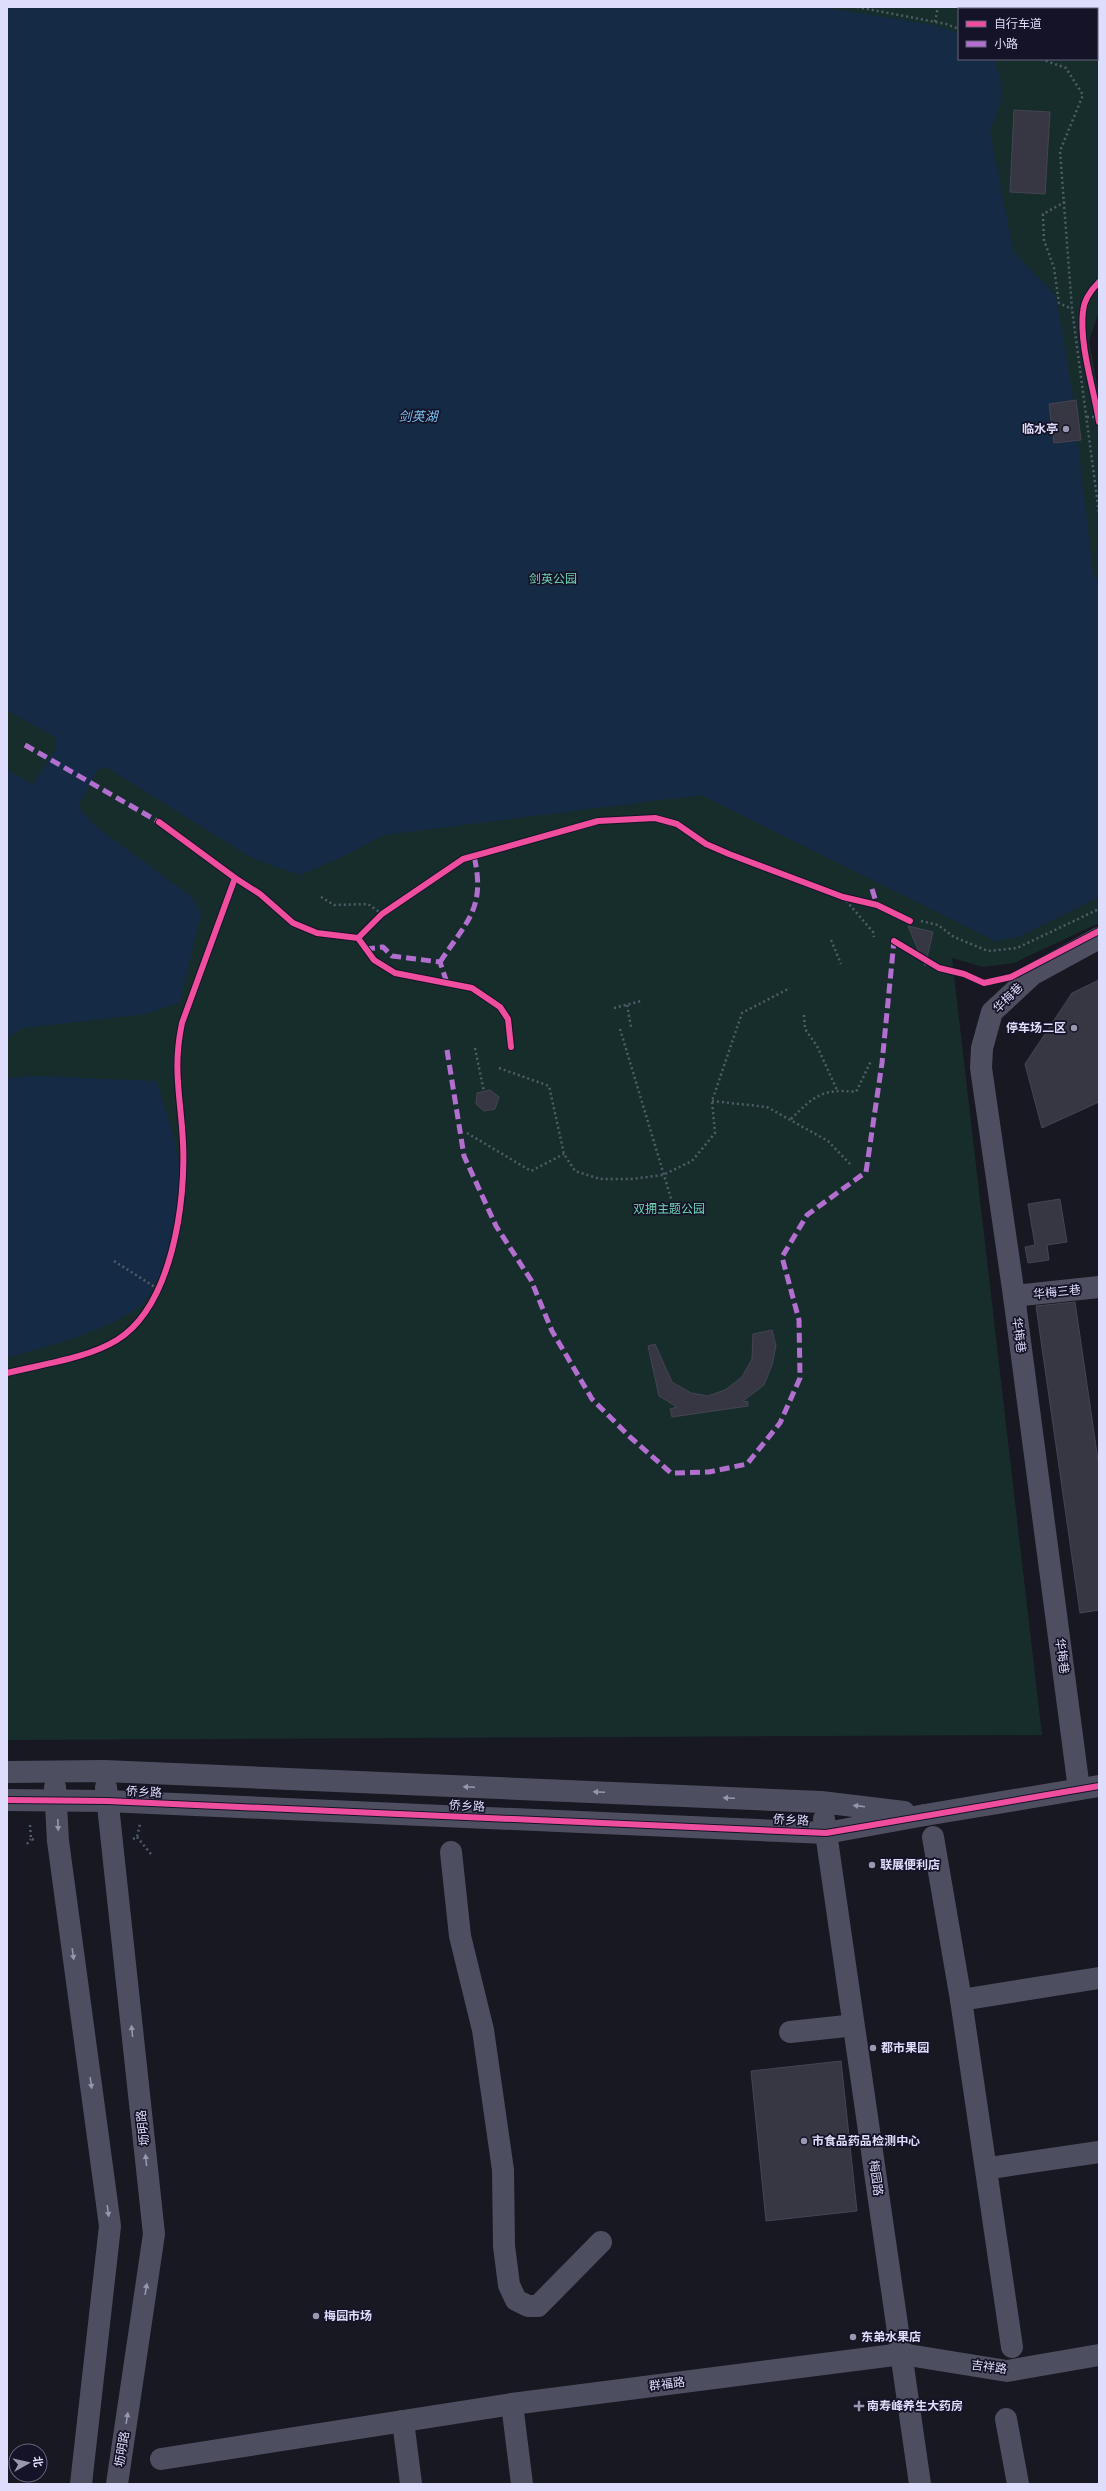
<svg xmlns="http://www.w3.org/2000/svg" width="1106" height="2491" viewBox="0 0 1106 2491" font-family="'Varela Round','Noto Sans SC',sans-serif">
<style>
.green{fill:#172d2c;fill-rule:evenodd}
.water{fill:#152b45}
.building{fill:#373643;stroke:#454454}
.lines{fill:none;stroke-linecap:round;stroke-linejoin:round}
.path{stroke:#4f5d68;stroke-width:2.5;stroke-dasharray:2 3;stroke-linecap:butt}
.minor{stroke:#4e4e61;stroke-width:22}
.tertiary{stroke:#4e4e61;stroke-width:22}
.quiet{stroke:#b36fd0;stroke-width:5;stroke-dasharray:10 5;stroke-linecap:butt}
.cycleway-casing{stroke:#151327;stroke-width:8}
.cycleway{stroke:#ef4d9e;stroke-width:6}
.oneway{fill:#9696ae}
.poi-dot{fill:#9998af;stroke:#151327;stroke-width:1.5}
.labels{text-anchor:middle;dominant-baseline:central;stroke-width:3.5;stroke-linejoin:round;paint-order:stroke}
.poi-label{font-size:12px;font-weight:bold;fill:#deddfb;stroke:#151327;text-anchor:start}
.park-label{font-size:12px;fill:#70d3b2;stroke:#151327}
.street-label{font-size:12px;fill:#deddfb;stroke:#151327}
.water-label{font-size:13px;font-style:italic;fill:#77c1ef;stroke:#151327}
</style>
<rect width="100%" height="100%" fill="#181822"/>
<path class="green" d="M7,7H1099V311L1089,341L1099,395V923L1014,963L983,967L952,958L1042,1735L7,1740ZM959,9H1097V59H959Z"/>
<g class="water">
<polygon points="7,7 822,7 933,25 959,33 959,59 994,59 1000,77 1002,100 990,131 1013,251 1056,296 1072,392 1093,573 1099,584 1099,897 1018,937 995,941 701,795 384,835 344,856 300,875 252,858 106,767 97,770 78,806 94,825 193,898 201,914 180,1002 147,1014 22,1028 7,1039 7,770 33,784 56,748 56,738 7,710"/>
<path d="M34,1076L156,1081C180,1149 197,1209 159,1276C154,1284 149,1299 142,1305C106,1332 50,1345 7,1358V1078Z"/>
</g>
<g class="building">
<polygon points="1014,110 1050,112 1045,194 1010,192"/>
<polygon points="1076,400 1081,440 1054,443 1049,404"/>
<polygon points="908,926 933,932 925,966"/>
<polygon points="1099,980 1099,1102 1042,1128 1025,1064 1072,993"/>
<polygon points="490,1090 499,1097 495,1109 484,1111 476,1104 477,1093"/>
<polygon points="1060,1199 1067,1242 1047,1245 1049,1260 1028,1263 1025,1247 1035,1245 1028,1204"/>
<polygon points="1075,1302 1099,1467 1099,1610 1080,1613 1036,1306"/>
<polygon points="772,1330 776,1346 772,1365 764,1385 743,1401 748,1402 748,1406 672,1417 670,1409 677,1407 659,1396 648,1346 655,1344 672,1382 691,1393 708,1396 725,1390 742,1377 752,1359 753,1334"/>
<polygon points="841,2061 857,2211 766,2221 751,2071"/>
</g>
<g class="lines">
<g class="path">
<polyline points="857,7 946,24 959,29"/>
<polyline points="935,22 938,7"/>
<polyline points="1041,59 1066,68 1083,95 1060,151 1072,309 1099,513"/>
<polyline points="1065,202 1043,214 1044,240 1054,268 1059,303 1072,309"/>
<polyline points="1087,417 1098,417"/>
<polyline points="321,897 334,905 368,904 382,914"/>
<polyline points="843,897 873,932 874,937"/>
<polyline points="921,921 938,925 954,937 988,951 1017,948 1099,909"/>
<polyline points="831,940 841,964"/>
<polyline points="627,1005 631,1027"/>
<polyline points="614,1008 641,1001"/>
<polyline points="804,1015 805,1029 817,1046 837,1090"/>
<polyline points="620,1029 676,1215"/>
<polyline points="475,1048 484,1092"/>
<polyline points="499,1068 549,1086 564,1154 575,1171 600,1179 631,1179 663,1175 692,1161 715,1133 712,1101 742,1013 790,988"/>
<polyline points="712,1101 767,1107 828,1141 851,1165"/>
<path d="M791,1119C814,1096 823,1088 856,1092L871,1061"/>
<polyline points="467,1133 531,1171 564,1154"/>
<polyline points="114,1261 158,1289"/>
<polyline points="30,1825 31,1839 36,1840"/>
<polyline points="137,1837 151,1854"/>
<polyline points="133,1839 137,1837 140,1824"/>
<polyline points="27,1844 31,1839"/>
</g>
<g class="minor">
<polyline points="1014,1296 1099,1287"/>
<polyline points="925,1815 1099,1786"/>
<polyline points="933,1837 961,2000 1012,2347"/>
<polyline points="451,1852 460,1936 483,2030 503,2170 504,2246 509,2285 516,2300 528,2306 538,2306 601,2242"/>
<polyline points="961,2000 1099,1978"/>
<polyline points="790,2032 846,2026"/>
<polyline points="997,2167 1099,2152"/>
<polyline points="1006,2419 1018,2484"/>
<polyline points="403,2421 411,2484"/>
<polyline points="161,2459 512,2404"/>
</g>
<g class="tertiary">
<polyline points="7,1772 104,1771 821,1802 904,1812"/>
<polyline points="55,1787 58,1841 110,2226 81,2484"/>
<polyline points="106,1787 154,2234 117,2484"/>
<polyline points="1079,1789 1014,1296 981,1068 982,1048 992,1012 1033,974 1099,938"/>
<polyline points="7,1800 107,1801 826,1833 925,1815"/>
<polyline points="824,1819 920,2484"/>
<polyline points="522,2484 512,2404 902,2354 1007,2371 1099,2355"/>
</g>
<g class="quiet">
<polyline points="25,745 159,822"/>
<polyline points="872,889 877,905"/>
<polyline points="365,949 383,947 392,956 440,962 447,983"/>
<path d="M440,962C467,921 486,908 474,856"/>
<polyline points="447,1050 464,1156 496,1226 531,1280 552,1331 592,1399 630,1437 671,1473 709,1472 747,1464 780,1423 800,1378 799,1320 782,1257 807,1215 866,1172 882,1063 894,941"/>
</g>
<defs>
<g id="cycleway">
<path d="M1099,282C1091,290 1084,299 1083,311C1079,345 1094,389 1099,422"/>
<polyline points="159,822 235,878 260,894 293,923 317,933 358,938 374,960 395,973 472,988 500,1007 508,1019 511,1047"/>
<polyline points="358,938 382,914 463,859 598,821 655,818 677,824 706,844 729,854 843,897 877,905 910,921"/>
<polyline points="894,941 939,968 964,974 984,983 1011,977 1099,931"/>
<path d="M7,1373C42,1364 86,1359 117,1340C172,1306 186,1202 183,1143C181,1098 172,1070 182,1023L235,878"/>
<polyline points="7,1800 107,1801 826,1833 1099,1786"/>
</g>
</defs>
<use href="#cycleway" class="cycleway-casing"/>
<use href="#cycleway" class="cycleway"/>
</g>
<defs><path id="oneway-solid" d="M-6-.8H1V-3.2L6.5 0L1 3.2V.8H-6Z"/></defs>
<g class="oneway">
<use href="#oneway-solid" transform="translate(469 1787) rotate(-178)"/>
<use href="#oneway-solid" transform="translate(599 1792) rotate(-178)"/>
<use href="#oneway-solid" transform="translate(729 1798) rotate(-178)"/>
<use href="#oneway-solid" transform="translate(859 1806) rotate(-173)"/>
<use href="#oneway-solid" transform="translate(58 1825) rotate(88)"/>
<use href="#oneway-solid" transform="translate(73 1954) rotate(82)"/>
<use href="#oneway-solid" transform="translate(132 2031) rotate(-96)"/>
<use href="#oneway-solid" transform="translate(91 2083) rotate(82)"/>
<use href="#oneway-solid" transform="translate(146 2160) rotate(-96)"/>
<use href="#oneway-solid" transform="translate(108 2211) rotate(82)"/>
<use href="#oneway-solid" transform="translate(146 2289) rotate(-81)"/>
<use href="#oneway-solid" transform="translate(127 2418) rotate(-81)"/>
</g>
<g class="poi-dot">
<circle cx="1066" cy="429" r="4"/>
<circle cx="1074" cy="1028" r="4"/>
<circle cx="872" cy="1865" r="4"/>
<circle cx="873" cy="2048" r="4"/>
<circle cx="804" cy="2141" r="4"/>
<circle cx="316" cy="2316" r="4"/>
<circle cx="853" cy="2337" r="4"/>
<path d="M857 2400h4v4h4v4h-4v4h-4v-4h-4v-4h4z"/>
</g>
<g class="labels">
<g class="poi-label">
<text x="1058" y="429" text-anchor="end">临水亭</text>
<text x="1066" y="1028" text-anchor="end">停车场二区</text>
<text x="880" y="1865">联展便利店</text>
<text x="881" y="2048">都市果园</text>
<text x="812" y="2141">市食品药品检测中心</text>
<text x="324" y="2316">梅园市场</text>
<text x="861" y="2337">东弟水果店</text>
<text x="867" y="2406">南寿峰养生大药房</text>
</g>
<g class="park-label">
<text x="553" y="579">剑英公园</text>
<text x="669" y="1209">双拥主题公园</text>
</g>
<g class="street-label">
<text transform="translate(1008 998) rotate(-45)">华梅巷</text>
<text transform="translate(1057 1292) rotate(-6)">华梅三巷</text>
<text transform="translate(1019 1335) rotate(82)">华梅巷</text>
<text transform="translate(1062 1656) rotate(82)">华梅巷</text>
<text transform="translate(144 1792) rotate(3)">侨乡路</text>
<text transform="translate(467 1806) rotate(3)">侨乡路</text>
<text transform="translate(791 1820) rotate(3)">侨乡路</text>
<text transform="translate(143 2128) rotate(-96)">坜明路</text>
<text transform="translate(876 2178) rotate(82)">梅园路</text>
<text transform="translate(989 2367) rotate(7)">吉祥路</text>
<text transform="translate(667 2384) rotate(-7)">群福路</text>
<text transform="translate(122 2449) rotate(-81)">坜明路</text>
</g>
<g class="water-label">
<text x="418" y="417">剑英湖</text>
</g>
</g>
<rect width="1106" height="2491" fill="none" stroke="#deddfb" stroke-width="16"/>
<rect x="958" y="8" width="140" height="52" fill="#151327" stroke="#65647c"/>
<rect x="966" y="21" width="20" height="6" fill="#ef4d9e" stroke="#65647c"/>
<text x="994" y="28" font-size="12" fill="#deddfb">自行车道</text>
<rect x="966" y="41" width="20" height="6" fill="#b36fd0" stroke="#65647c"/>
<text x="994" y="48" font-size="12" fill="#deddfb">小路</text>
<g transform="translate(28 2463) rotate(82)"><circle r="19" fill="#151327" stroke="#65647c"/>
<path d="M0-3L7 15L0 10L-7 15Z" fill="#9998af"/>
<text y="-6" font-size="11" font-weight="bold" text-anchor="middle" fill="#deddfb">北</text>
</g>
</svg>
